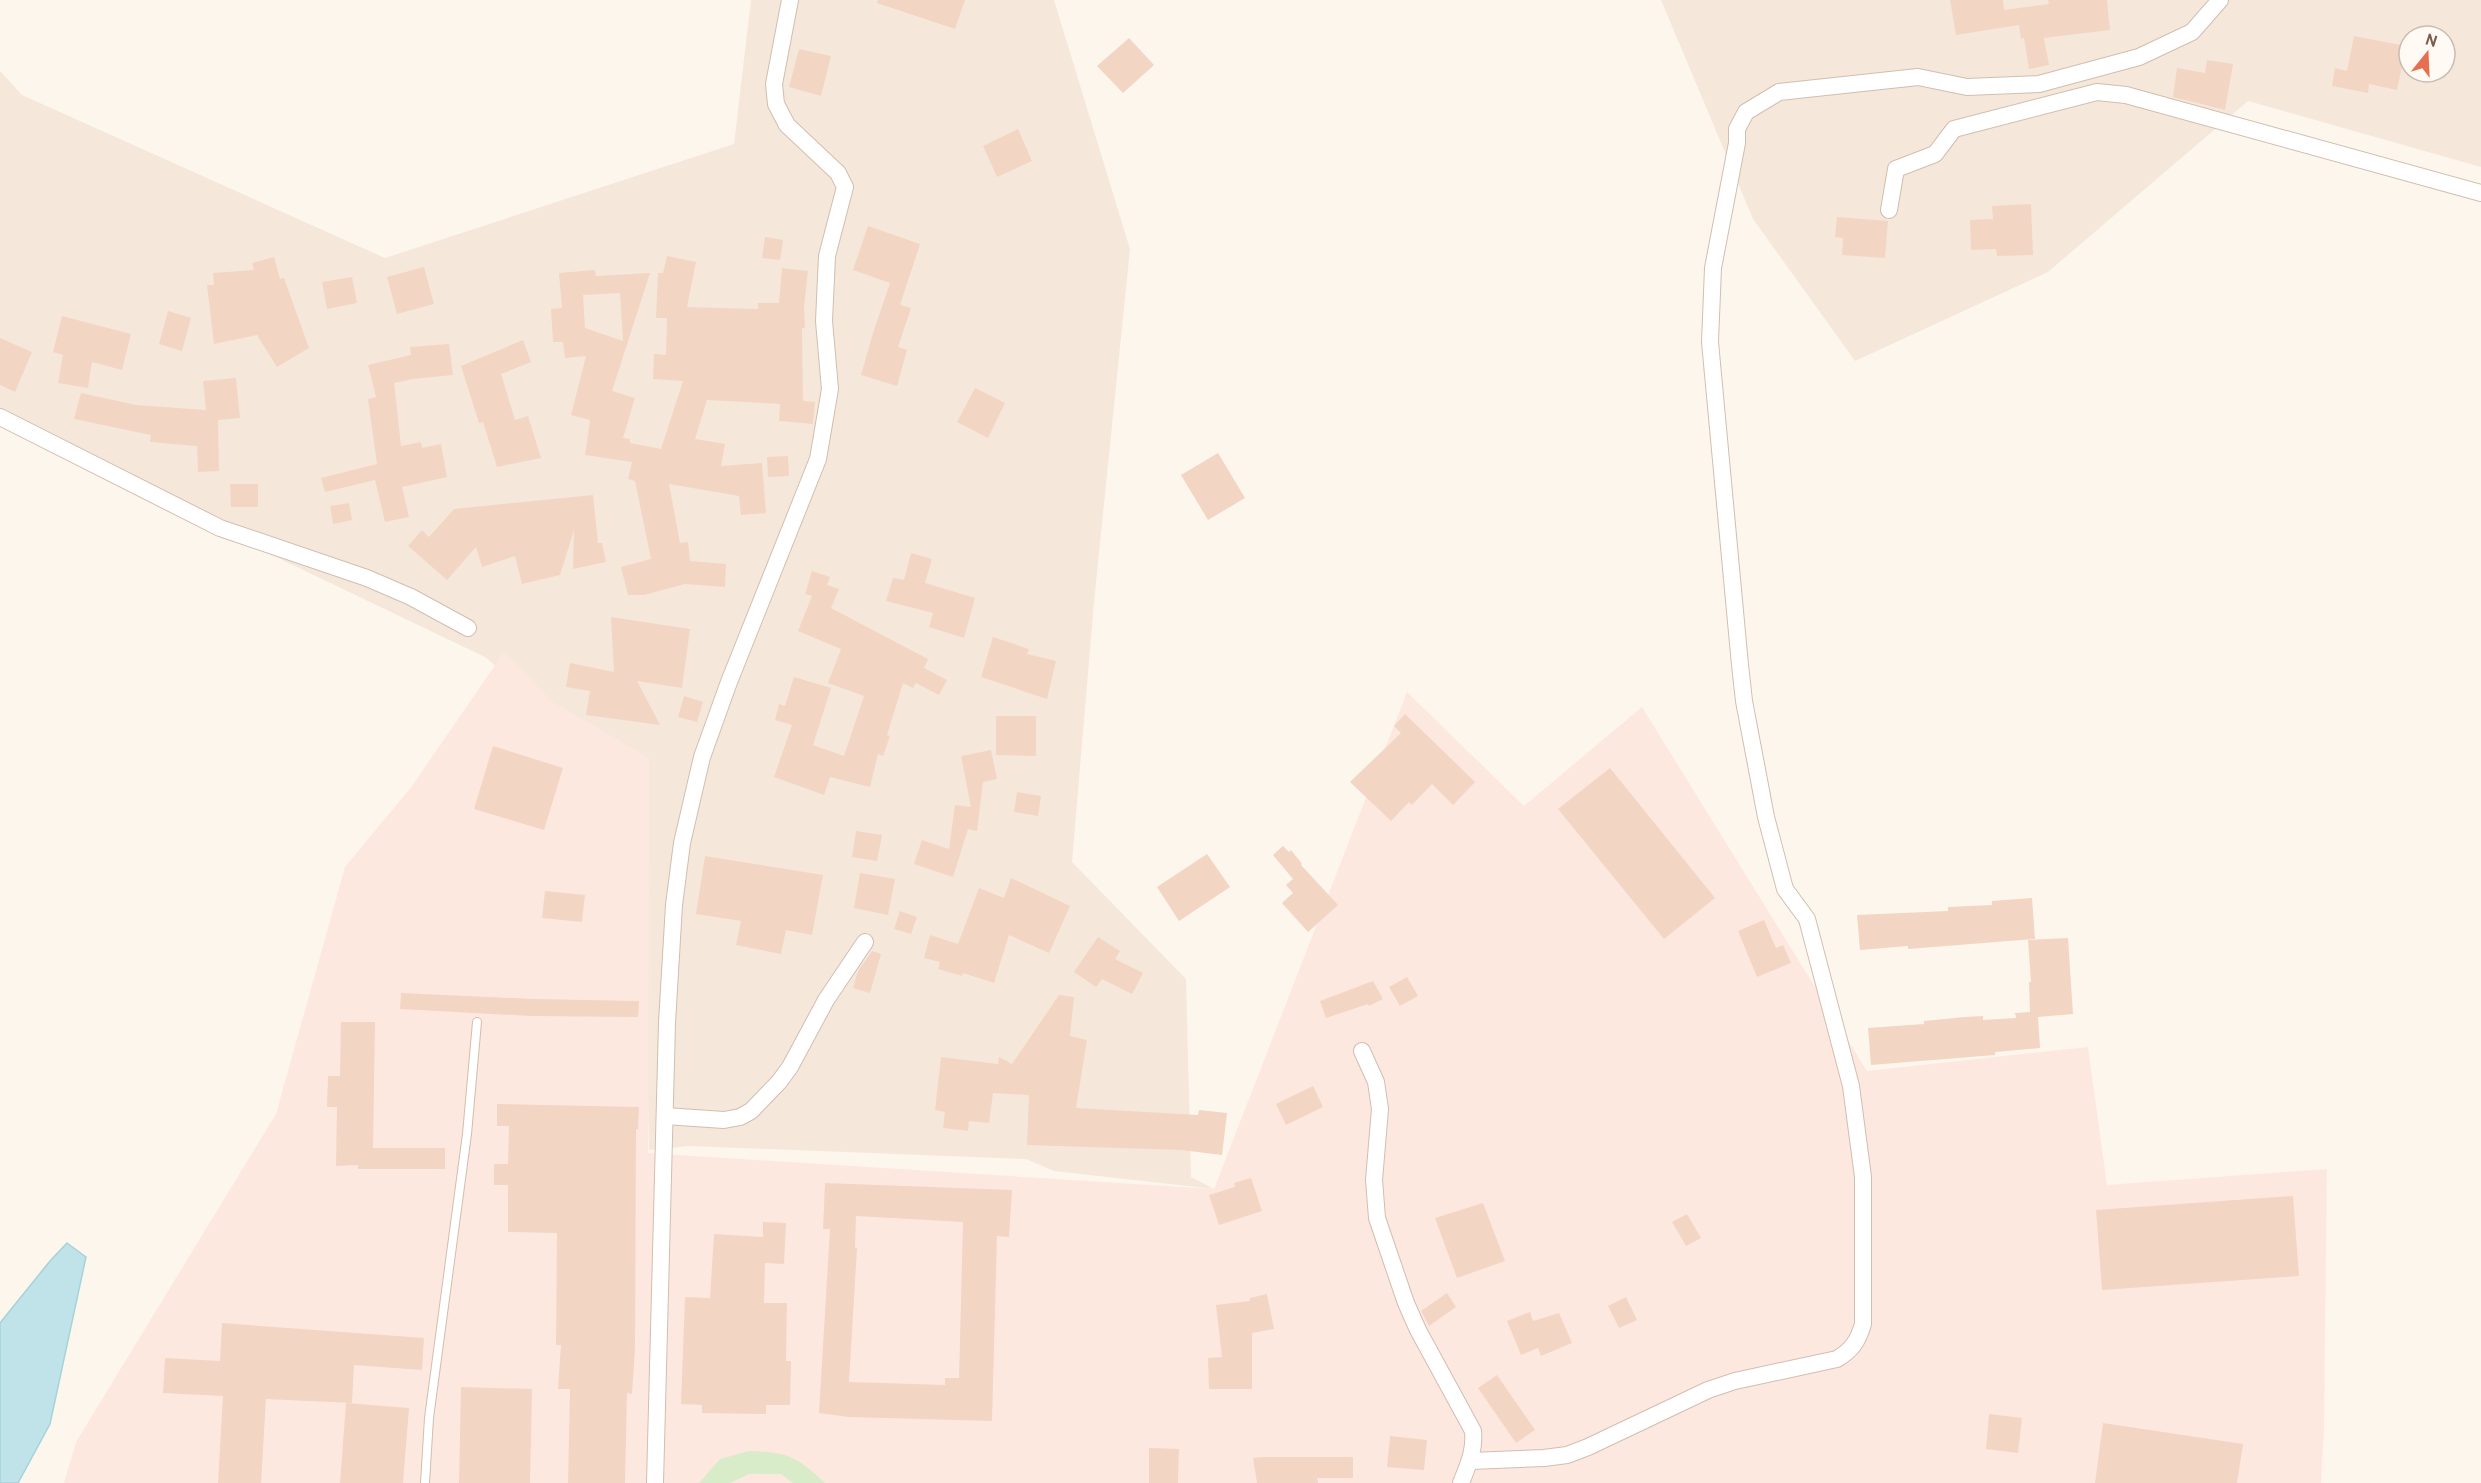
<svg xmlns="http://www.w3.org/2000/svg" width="2481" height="1483" viewBox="0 0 2481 1483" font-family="Overpass,sans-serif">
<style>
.residential{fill:#f5e8da;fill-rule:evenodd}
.commercial{fill:#fde8e0}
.green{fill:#d8ecc9}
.water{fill:#bfe3e8;stroke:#a5d3da;stroke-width:1.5}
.building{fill:#f3d5c3;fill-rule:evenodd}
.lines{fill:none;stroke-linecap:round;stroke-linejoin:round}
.service-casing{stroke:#d1beb0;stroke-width:10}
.minor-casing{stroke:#d1beb0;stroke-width:18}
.service{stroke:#fff;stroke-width:8}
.minor{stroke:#fff;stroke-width:16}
</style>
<rect width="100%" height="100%" fill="#fdf6ec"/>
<g class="residential">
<polygon points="751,0 1054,0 1130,249 1094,602 1072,862 1186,979 1191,1177 1214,1189 1054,1171 1026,1159 689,1146 649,1150 642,766 540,704 485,657 0,425 0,71 22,95 385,258 734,144"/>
<path d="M1661,0H2481V167L2248,101L2048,272L1855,361L1753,219ZM2409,36H2445V72H2409Z"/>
</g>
<polygon class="commercial" points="504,652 552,702 649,758 648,1153 1214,1189 1407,692 1524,806 1642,707 1867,1071 2088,1047 2107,1185 2327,1169 2324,1429 2321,1483 64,1483 76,1442 276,1114 345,867 412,786"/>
<path class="green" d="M749,1451C788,1452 797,1457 825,1483H793L781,1474H749L730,1483H699L720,1459Z"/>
<polygon class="water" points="67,1243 86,1257 50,1424 18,1483 0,1483 0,1323 50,1261"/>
<g class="building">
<polygon points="878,0 965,0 955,29 877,3"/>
<polygon points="1950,0 2003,0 2004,10 2049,4 2048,0 2107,0 2110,30 2044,38 2049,65 2029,69 2024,38 2021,39 2019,25 1956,35"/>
<polygon points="2354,36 2406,46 2397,90 2369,84 2368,93 2332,86 2335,68 2347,71"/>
<polygon points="1129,38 1154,65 1123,93 1097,66"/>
<polygon points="799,49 831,56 821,96 789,87"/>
<polygon points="2207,60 2233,64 2225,110 2173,97 2177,68 2205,73"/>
<polygon points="1018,129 1032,161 997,177 983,146"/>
<polygon points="2031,204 2033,255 1997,256 1996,249 1971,250 1970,220 1993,219 1992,206"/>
<polygon points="1837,217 1888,221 1885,258 1842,255 1843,238 1835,237"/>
<polygon points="868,226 920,244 900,305 911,308 898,347 907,350 897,386 861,375 873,333 890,283 853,270"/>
<polygon points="765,237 783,240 780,260 762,258"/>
<path d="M667,256L696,262L687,307L758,309V303H779L782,268L808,271L804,307L805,328H802L803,401L815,402L813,424L779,421L780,404L707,400L695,439L725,444L721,466L762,463L766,513L741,515L739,496L669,484L680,543L688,542L690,561L726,564L725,587L685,584L644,595H628L621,567L651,559L635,481L628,479L632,462L585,455L590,420L571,415L586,356L565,358L563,342H553L551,309L562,308L559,273L595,270L596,276L650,273L612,391L635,398L623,438L630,439V443L661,449L683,381L653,379L654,354L666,355L667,318H656L658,273H663ZM620,293L623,341L585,328L583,295Z"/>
<polygon points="274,257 280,279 284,278 309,348 277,367 257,335 214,344 207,285 214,285 213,273 254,270 252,263"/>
<polygon points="424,267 434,304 397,314 387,277"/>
<polygon points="352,277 357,303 327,309 322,282"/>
<polygon points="168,311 191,318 182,351 159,344"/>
<polygon points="62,316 131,334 122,370 92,362 88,388 58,383 63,355 53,352"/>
<polygon points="0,338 32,352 15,392 0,385"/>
<polygon points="523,340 531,362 501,374 515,420 528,416 541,458 497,467 483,422 479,423 461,366"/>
<polygon points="449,344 453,375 413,379 394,383 401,446 421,442 422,448 441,444 447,477 402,487 409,517 385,522 375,480 325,492 321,478 377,464 368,399 376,397 368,365 411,355 410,347"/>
<polygon points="236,378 240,418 218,420 219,471 198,472 197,446 150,442 151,435 74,419 81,393 136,405 206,410 203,381"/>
<polygon points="975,388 1005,403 988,438 957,422"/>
<polygon points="1218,453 1245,498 1208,520 1181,475"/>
<polygon points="788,456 789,476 768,477 767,457"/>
<polygon points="230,484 258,484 258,507 231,507"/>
<polygon points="593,495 598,543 602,543 606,562 573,569 574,530 560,575 522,584 515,556 482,567 476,547 447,580 408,546 422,530 429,537 454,509"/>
<polygon points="349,503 352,520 333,524 330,506"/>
<polygon points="911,553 932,559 925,583 975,598 964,638 929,627 933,613 886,601 893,578 904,580"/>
<polygon points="812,571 830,577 827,585 839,589 831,608 928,659 924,668 947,680 939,695 916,683 913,688 903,683 887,735 890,736 883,756 878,754 870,787 830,777 824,795 774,777 792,725 775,720 779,704 785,706 794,677 831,688 813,745 844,756 864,696 828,683 841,649 798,631 812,596 805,594"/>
<polygon points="611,617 690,629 682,688 637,681 660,725 586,715 590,691 566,687 570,663 614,672"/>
<polygon points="993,637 1029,649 1027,654 1056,661 1047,699 981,677"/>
<polygon points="684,696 703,702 697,722 678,717"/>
<polygon points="1405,714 1475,782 1453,805 1432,784 1412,805 1409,802 1391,821 1350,782 1401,733 1394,726"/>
<polygon points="996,716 1036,716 1036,756 996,755"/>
<polygon points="493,746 563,768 544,830 474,809"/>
<polygon points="991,750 997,779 983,782 977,831 968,829 953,877 914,864 922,840 949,849 955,805 971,807 961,756"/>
<polygon points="1610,768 1715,898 1664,939 1558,809"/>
<polygon points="1017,792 1041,796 1038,816 1014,812"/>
<polygon points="856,831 882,835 877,861 852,857"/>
<polygon points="1283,846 1289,852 1291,850 1302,864 1301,865 1338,905 1308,932 1282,903 1293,893 1286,885 1293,879 1273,855"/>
<polygon points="1207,854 1230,887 1179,921 1157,887"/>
<polygon points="705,856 823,875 812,935 786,930 781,954 736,945 741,921 696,914"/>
<polygon points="860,873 895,879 888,915 854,908"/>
<polygon points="1011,878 1070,906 1049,953 1009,935 994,983 963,973 962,976 938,969 940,962 924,958 930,935 958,944 979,888 1004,898"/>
<polygon points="545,891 585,895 582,922 542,918"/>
<polygon points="2032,898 2035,939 1908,949 1908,946 1860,950 1857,915 1948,911 1948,907 1992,905 1992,901"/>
<polygon points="900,911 917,917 911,934 894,929"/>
<polygon points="1764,920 1776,948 1783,945 1791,963 1757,977 1738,931"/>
<polygon points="1098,937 1120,951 1115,959 1143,973 1132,994 1102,979 1096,987 1074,972"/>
<polygon points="2068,938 2073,1014 2038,1017 2040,1048 1995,1052 1995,1055 1871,1065 1868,1028 1924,1024 1924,1021 1965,1017 1983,1016 1983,1020 2016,1018 2015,1013 2030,1012 2029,982 2031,982 2028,940"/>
<polygon points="872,951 881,954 870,993 853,988 858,971"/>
<polygon points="1407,977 1418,996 1400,1006 1389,987"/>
<polygon points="1373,981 1383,999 1369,1006 1368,1004 1326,1018 1320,1001"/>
<polygon points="401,993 533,999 639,1001 638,1017 531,1016 400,1009"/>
<polygon points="1059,995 1074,997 1070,1036 1087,1040 1076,1108 1198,1115 1199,1110 1227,1113 1222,1155 1181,1150 1027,1145 1029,1095 993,1093 989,1123 969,1121 968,1131 943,1128 945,1112 935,1110 941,1057 998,1064 999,1057 1012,1064"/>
<polygon points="341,1022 375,1022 373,1148 445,1148 445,1169 358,1169 358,1165 336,1166 337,1107 327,1107 328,1076 340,1076"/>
<polygon points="1313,1086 1323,1107 1286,1125 1276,1104"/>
<polygon points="497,1104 639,1107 638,1129 636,1129 635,1348 632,1394 627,1393 625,1483 568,1483 570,1389 558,1389 561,1345 556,1345 557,1233 508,1232 508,1185 494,1185 494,1164 508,1164 509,1126 497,1126"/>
<polygon points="1251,1178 1262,1211 1219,1225 1209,1195 1235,1187 1234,1183"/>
<path d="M825,1183L1012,1190L1009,1237L997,1236L992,1421L849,1417L819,1413L830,1229H823ZM856,1216L963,1222L959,1378H945V1385L849,1382L857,1248H855Z"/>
<polygon points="2293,1196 2299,1276 2102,1290 2096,1210"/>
<polygon points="1483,1203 1505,1261 1457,1278 1435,1218"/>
<polygon points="1687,1214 1701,1238 1686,1246 1672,1222"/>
<polygon points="763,1222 786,1223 784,1264 765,1263 764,1303 787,1303 786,1361 791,1361 790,1405 766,1405 766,1414 702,1413 702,1405 681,1404 685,1297 710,1298 714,1234 763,1237"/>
<polygon points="1447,1293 1456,1307 1429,1326 1421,1311"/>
<polygon points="1267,1294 1274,1329 1252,1333 1252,1389 1209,1389 1208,1358 1222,1357 1216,1305 1250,1301 1250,1298"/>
<polygon points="1626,1297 1637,1320 1619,1328 1608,1306"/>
<polygon points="1530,1312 1533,1321 1559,1313 1572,1343 1541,1356 1538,1348 1521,1355 1507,1321"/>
<polygon points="222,1323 424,1338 422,1370 354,1365 352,1403 266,1399 261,1483 218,1483 223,1396 163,1393 165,1358 220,1361"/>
<polygon points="1497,1375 1535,1430 1516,1443 1478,1388"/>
<polygon points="461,1387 532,1389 530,1483 459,1483"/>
<polygon points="346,1403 409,1408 403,1483 340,1483"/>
<polygon points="1989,1414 2022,1418 2018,1453 1986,1449"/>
<polygon points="2103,1423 2243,1444 2237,1483 2095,1483"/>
<polygon points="1390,1436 1427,1440 1424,1470 1387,1467"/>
<polygon points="1149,1448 1179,1449 1178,1483 1149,1483"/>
<polygon points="1264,1457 1353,1457 1353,1478 1317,1478 1318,1483 1257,1483 1253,1458"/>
</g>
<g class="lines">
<defs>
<polyline id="service" points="425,1483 429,1418 467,1134 477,1022"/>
<g id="minor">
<polyline points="1889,210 1896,169 1935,154 1954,129 2097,92 2126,95 2481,193"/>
<polyline points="0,417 220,528 367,578 411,597 468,628"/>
<path d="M1362,1051L1376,1082L1380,1109L1374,1180L1377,1218L1406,1303L1418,1330L1473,1431C1475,1451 1468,1465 1461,1483"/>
<polyline points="665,1116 724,1120 740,1117 751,1111 779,1082 790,1067 826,1000 865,942"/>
<path d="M1471,1461L1544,1458L1567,1455L1588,1447L1708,1390L1735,1381L1837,1359C1852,1350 1858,1341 1863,1324V1177L1851,1086L1807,919L1785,889L1766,817L1744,701L1740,665L1710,342L1713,268L1737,143V129L1746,112L1779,92L1918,77L1967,87L2039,84L2139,57L2192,32L2220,0"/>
<polyline points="655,1483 667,1023 674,905 682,843 702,757 729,682 818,459 830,389 824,321 827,256 845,187 838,173 787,125 776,104 774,84 790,0"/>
</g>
</defs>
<use href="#service" class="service-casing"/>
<use href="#minor" class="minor-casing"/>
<use href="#service" class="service"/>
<use href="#minor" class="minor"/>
</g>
<g transform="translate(2427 54) rotate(18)"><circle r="28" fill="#fffaf3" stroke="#cabbb1" stroke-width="1.5"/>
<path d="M0-4.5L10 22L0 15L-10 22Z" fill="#e76f51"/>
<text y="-9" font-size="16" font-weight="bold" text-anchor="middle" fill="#7a5c4d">N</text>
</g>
</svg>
